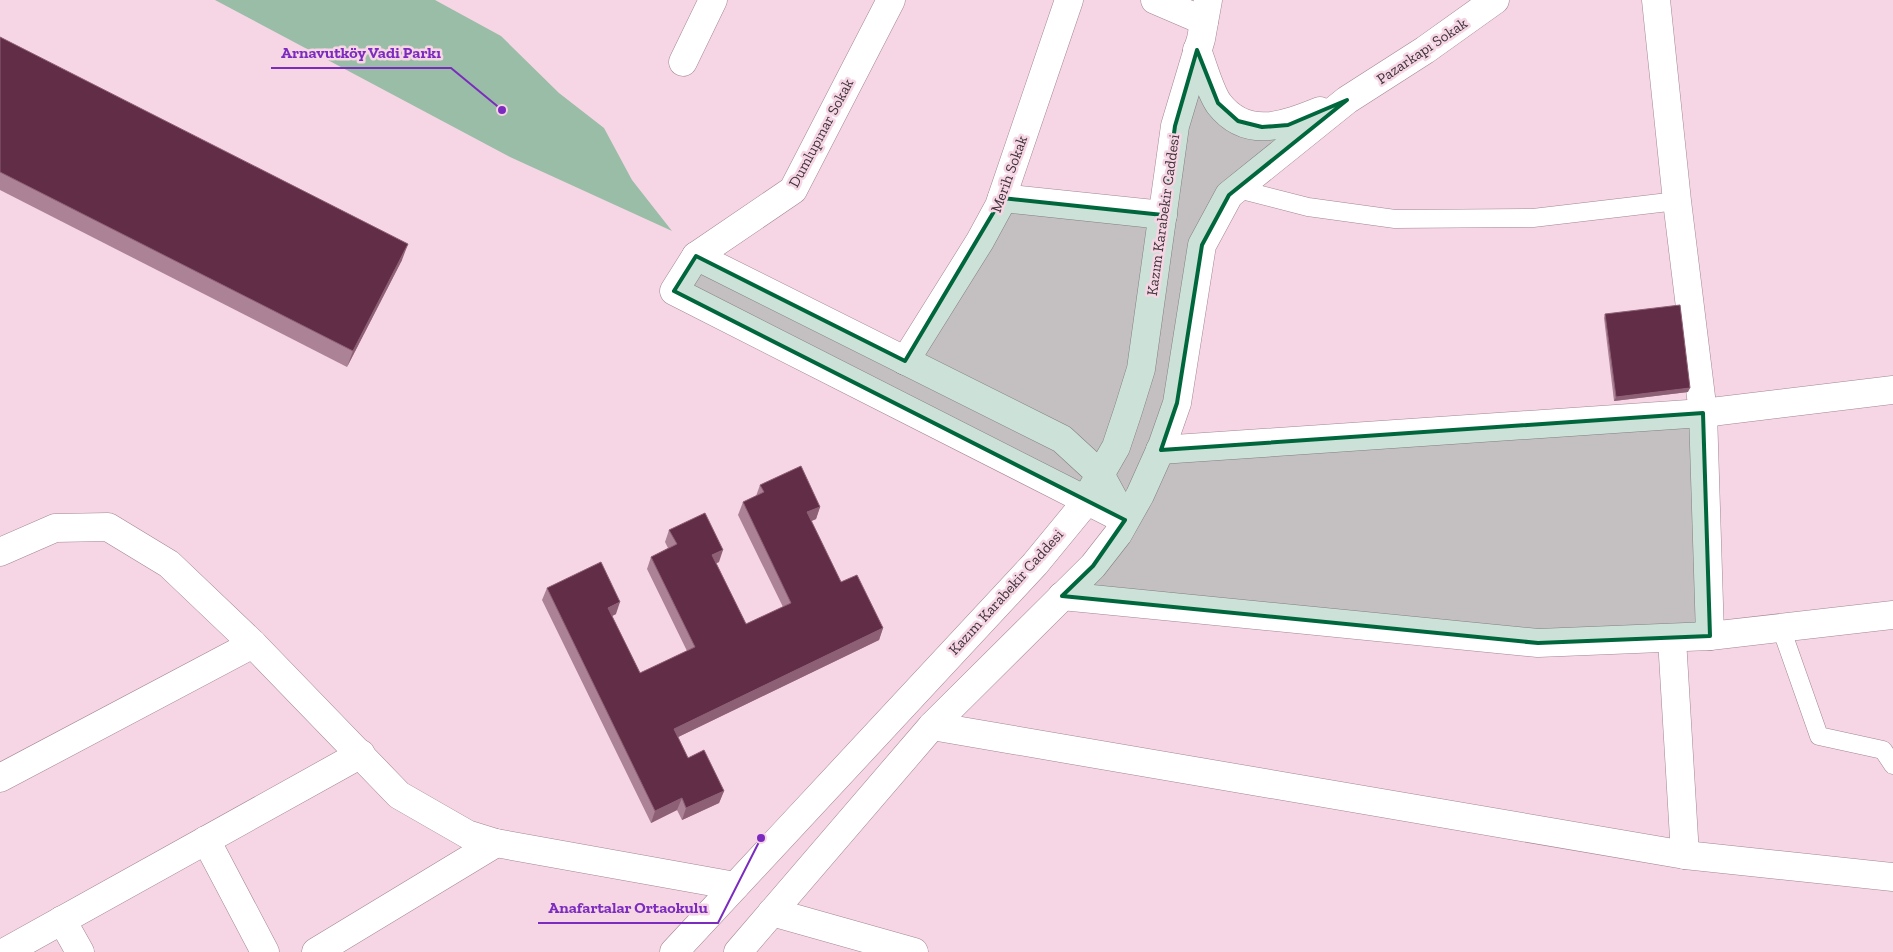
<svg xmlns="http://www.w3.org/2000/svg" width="1893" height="952" viewBox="0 0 1893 952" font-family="'Zilla Slab',serif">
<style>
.green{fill:#99bda6}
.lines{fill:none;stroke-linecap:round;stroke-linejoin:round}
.service-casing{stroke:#a38592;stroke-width:19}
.minor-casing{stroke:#a38592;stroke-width:29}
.secondary-casing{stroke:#a38592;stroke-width:29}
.primary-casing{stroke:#a38592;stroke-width:29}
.service{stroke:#fff;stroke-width:18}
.minor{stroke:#fff;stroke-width:28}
.secondary{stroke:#fff;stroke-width:28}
.primary{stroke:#fff;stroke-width:28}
.wall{fill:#ac8296}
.shaded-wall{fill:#8e6076}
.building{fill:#612d47;stroke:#8e6076}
.marked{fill:#00673d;fill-opacity:0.2;stroke:#00673d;stroke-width:4;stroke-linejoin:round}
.labels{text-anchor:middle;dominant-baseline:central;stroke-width:5;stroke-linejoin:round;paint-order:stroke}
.street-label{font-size:15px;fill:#403339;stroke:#f6d6e4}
.leader{fill:none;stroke:#7b2cbf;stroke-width:2}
.callout-dot{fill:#7b2cbf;stroke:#f6d6e4;stroke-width:2}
.callout-label{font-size:16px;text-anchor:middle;font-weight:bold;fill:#7b2cbf;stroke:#f6d6e4;stroke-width:5;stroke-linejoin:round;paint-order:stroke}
</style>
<rect width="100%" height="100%" fill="#f6d6e4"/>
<polygon class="green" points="215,0 435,0 501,36 559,93 604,128 632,180 672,231 510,157"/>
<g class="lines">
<defs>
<g id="service">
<polyline points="1238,189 1308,207 1395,219 1533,218 1677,201"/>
<polyline points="1781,628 1819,736 1883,750 1893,765"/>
</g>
<g id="minor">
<polyline points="1155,0 1204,21"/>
<polyline points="1656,0 1677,201 1703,413 1710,636"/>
<polyline points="683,62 713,0"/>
<polyline points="1002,198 1163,215"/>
<polyline points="696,256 793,190 891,0"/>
<polyline points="905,361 980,241 999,206 1069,0"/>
<polyline points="1160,450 1703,413 1893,390"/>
<polyline points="0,552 55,528 108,527 169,564 253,644 399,795 467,834 496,843 735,886"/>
<polyline points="1062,596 1538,643 1710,636 1893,615"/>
<polyline points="1672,639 1685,855"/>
<polyline points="932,726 1685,855 1893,877"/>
<polyline points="0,778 253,644"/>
<polyline points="206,840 265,952"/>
<polyline points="772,912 914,952"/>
<polyline points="62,920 80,952"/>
<polyline points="5,952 361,754"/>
<polyline points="316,952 496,843"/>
</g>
<polygon id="secondary" points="696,256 1062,439 1100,474 1125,520 674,291"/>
<g id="primary">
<path d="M1197,50C1203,65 1210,92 1219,104C1247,140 1285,125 1320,111"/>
<polyline points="674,952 1035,564 1081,508 1116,447 1128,411 1141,369 1175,126 1201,39 1208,0"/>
<polyline points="738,952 932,726 1093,566 1118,534 1140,495 1162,446 1177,403 1202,245 1229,195 1347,100 1425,50 1495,0"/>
</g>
</defs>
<use href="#service" class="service-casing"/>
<use href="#minor" class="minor-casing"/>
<use href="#secondary" class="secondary-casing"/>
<use href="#primary" class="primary-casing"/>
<use href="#service" class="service"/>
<use href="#minor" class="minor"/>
<use href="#secondary" class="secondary"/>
<use href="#primary" class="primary"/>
</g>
<g class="wall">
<polygon points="0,37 402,260 347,367 0,190"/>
<polygon points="1605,314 1688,392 1614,401 1604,318"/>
<polygon points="760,485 820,507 816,519 811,521 841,582 883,628 879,640 678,737 688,758 724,791 719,803 682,820 677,810 651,823 542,600 547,588 616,614 612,616 640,673 687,651 647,569 651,557 668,548 665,542 669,530 719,562 716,563 746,624 783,607 738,515 743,502 756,496"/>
</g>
<g class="shaded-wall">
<polygon points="408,244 402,260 347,367 353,351"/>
<polygon points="1690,388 1688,392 1614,401 1616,397"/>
<polygon points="820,507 816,519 803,525 807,512"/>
<polygon points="723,550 719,562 708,567 712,555"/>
<polygon points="620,602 616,614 604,620 608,608"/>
<polygon points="883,628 879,640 670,741 674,729"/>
<polygon points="724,791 719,803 682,820 686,808"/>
<polygon points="682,798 677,810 651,823 655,811"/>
</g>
<g class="building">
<polygon points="0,37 408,244 353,351 0,172"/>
<polygon points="1680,305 1690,388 1616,397 1605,314"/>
<polygon points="801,466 820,507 807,512 841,582 857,575 883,628 674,729 688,758 704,750 724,791 686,808 682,798 655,811 547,588 601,562 620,602 608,608 640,673 695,647 651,557 677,544 669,530 705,513 723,550 712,555 746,624 791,603 743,502 764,492 760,485"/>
</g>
<path class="marked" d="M1197,50L1218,103L1238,121L1262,127L1288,125L1347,100L1229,195L1202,245L1177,403L1161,450L1703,413L1710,636L1538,643L1062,596L1093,566L1125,520L674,291L696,256L905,361L1002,198L1163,215L1175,126Z"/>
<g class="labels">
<g class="street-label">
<text transform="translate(1422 51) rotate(-34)">Pazarkapı Sokak</text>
<text transform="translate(821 133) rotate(-62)">Dumlupınar Sokak</text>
<text transform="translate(1009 174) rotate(-70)">Merih Sokak</text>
<text transform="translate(1163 215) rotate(-82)">Kazım Karabekir Caddesi</text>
<text transform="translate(1006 592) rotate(-48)">Kazım Karabekir Caddesi</text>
</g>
</g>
<path class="leader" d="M502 110L451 68H271M761 838L718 923H538"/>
<g class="callout-dot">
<circle cx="502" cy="110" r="5"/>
<circle cx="761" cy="838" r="5"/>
</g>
<g class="callout-label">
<text x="361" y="58">Arnavutköy Vadi Parkı</text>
<text x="628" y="913">Anafartalar Ortaokulu</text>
</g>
</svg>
